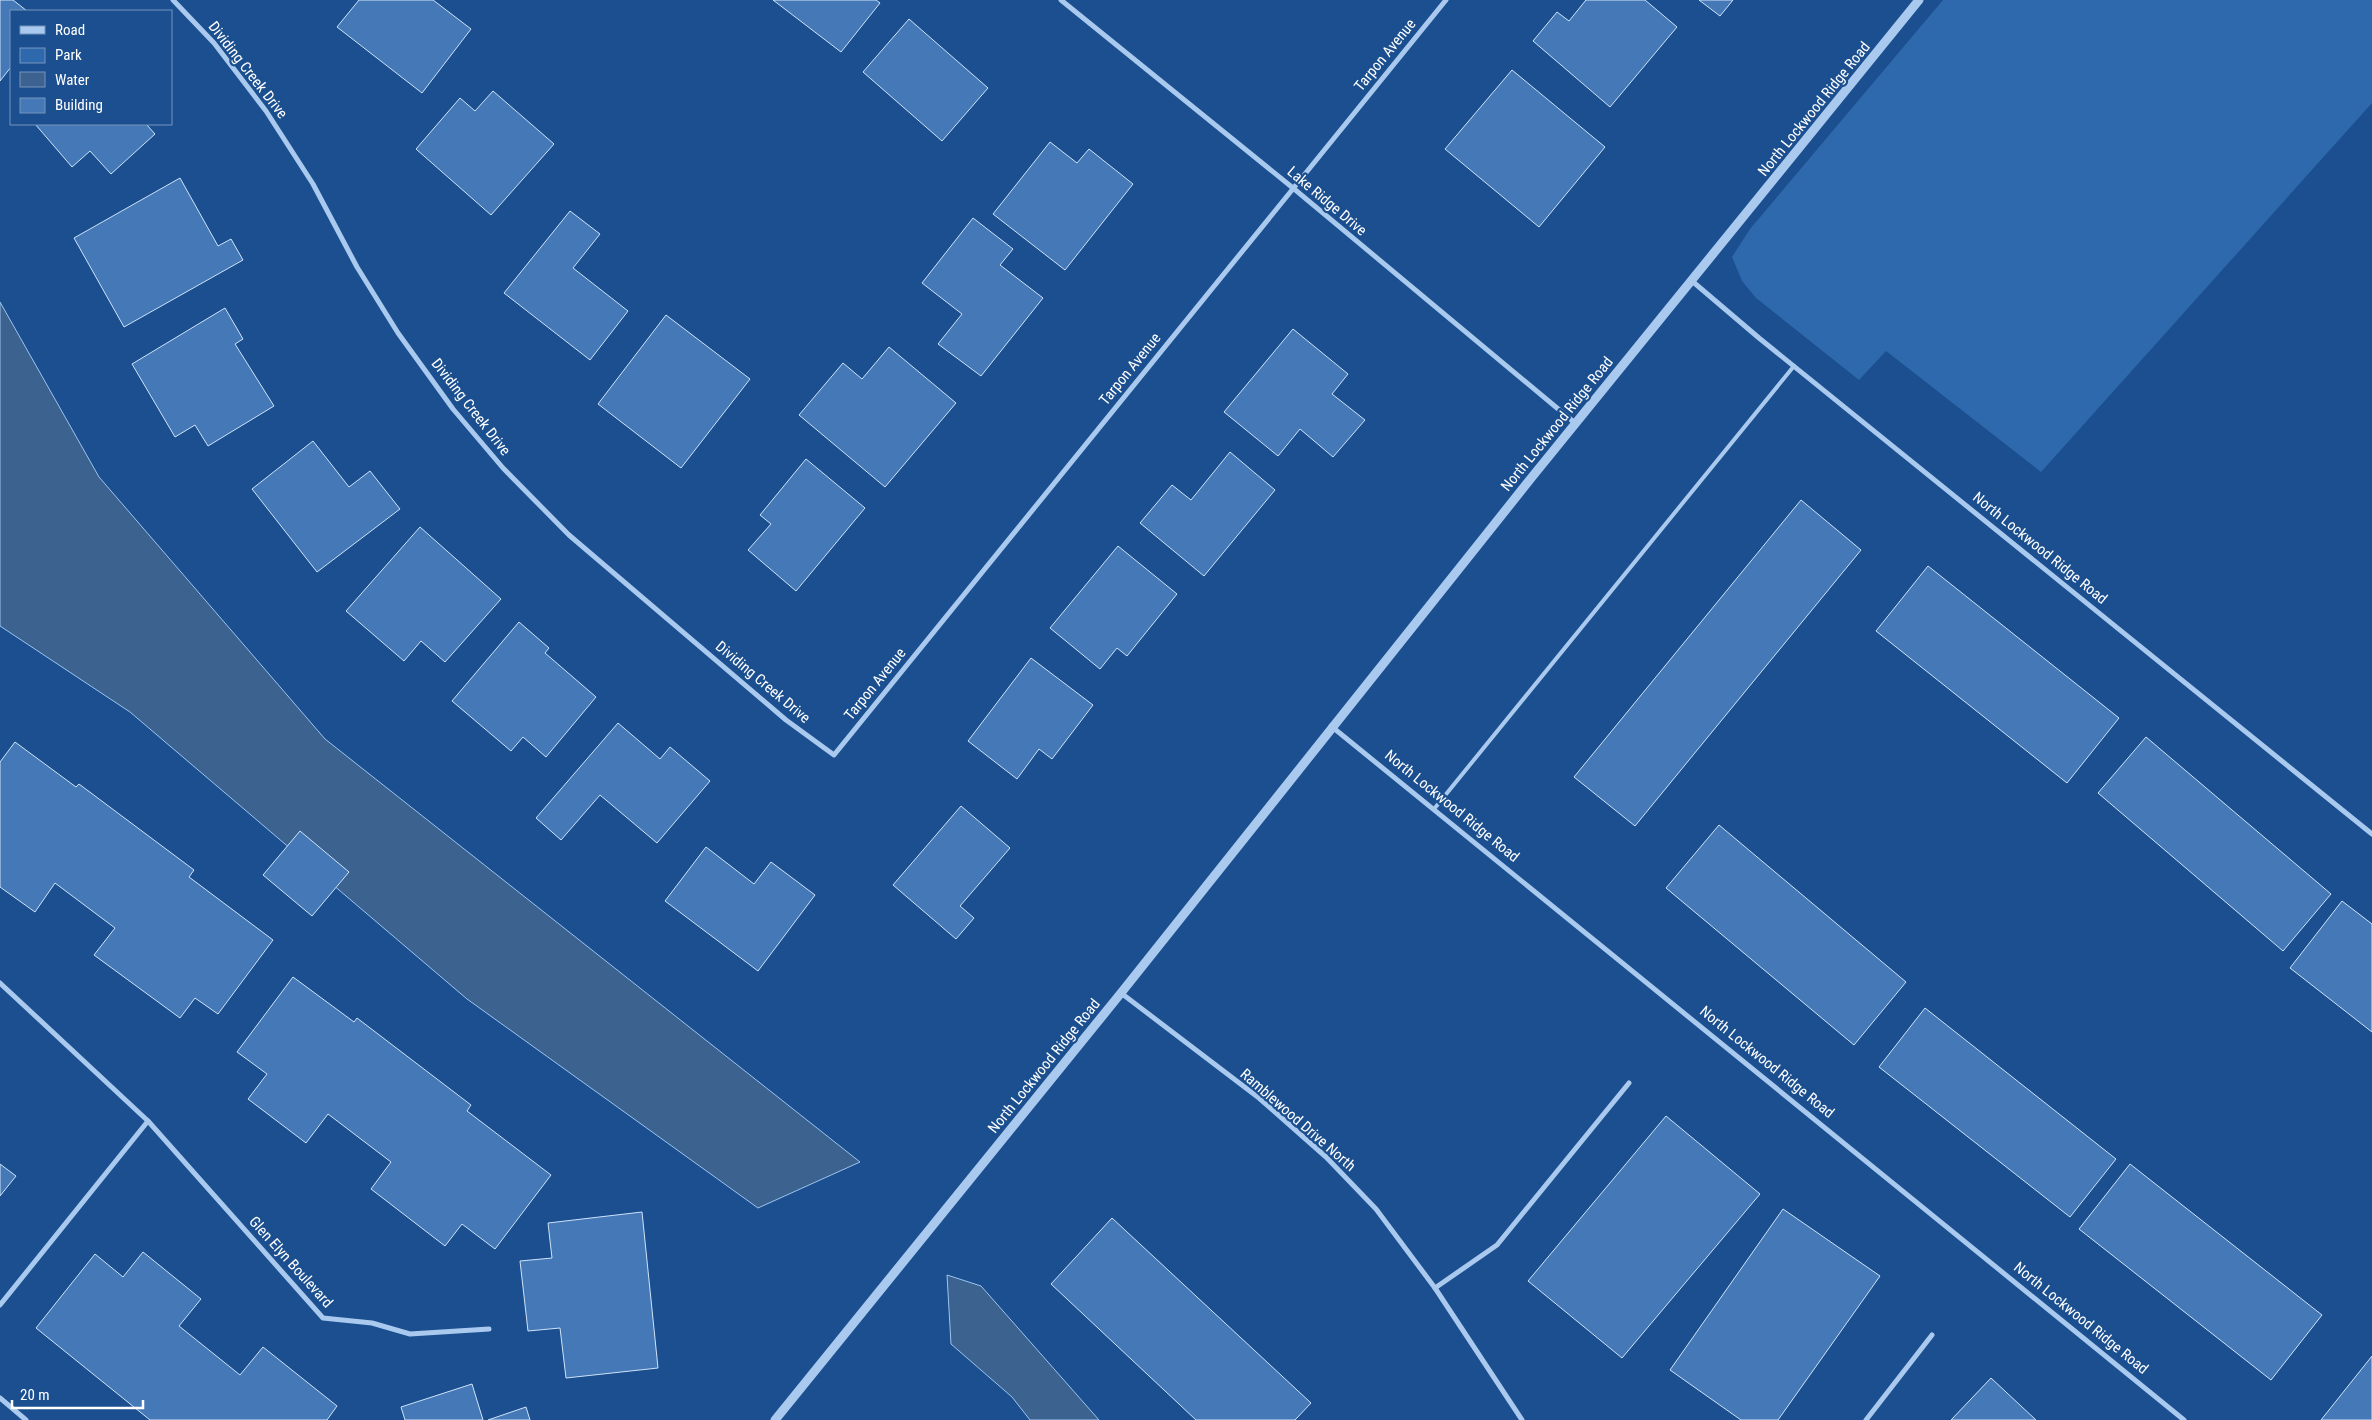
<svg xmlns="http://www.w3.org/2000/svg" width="2372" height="1420" viewBox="0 0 2372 1420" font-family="'Roboto Condensed',sans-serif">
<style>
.green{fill:#2e69ad}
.water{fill:#3c6290;stroke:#9cc4f0}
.building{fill:#4478b7;stroke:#cfe3fa}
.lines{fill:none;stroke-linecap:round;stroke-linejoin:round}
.service{stroke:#a9c9ee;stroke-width:4}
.minor{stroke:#a9c9ee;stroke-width:5}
.tertiary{stroke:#a9c9ee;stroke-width:9}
.labels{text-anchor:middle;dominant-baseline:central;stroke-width:4.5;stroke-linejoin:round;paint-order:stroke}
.street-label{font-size:15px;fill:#fff;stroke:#1b4f8f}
</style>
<rect width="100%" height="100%" fill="#1b4f8f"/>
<polygon class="green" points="1943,0 2372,0 2372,103 2041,472 1886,351 1859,380 1756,298 1742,281 1732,257 1750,229"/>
<g class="water">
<polygon points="0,302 99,477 325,739 860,1162 758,1208 467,999 130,712 0,626"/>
<polygon points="947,1275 981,1286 1099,1420 1030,1420 1012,1397 951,1344"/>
</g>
<g class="building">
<polygon points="0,0 13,0 27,11 11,11 11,67 0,81"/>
<polygon points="359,0 433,0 471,29 422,93 337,27"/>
<polygon points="773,0 876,0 880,3 841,52"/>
<polygon points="1586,0 1645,0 1677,27 1610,107 1533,41 1557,12 1569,21"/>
<polygon points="1699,0 1733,0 1720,16"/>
<polygon points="909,19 988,88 942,141 863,72"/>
<polygon points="1512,70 1605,147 1539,227 1445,149"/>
<polygon points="493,91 554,144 491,215 416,149 460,98 475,111"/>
<polygon points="35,124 146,124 155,134 111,174 90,151 72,167"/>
<polygon points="1050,142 1077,163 1089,149 1133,184 1065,270 993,214"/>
<polygon points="180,178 218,246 231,239 243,260 124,327 74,238"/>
<polygon points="570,211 600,234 573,268 628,311 590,360 504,293"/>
<polygon points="973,218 1013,249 1000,265 1043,298 981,376 938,344 962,314 922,283"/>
<polygon points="225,308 243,339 235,344 274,406 208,446 195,425 175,437 132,364"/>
<polygon points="666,315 750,379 681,468 598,404"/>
<polygon points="1293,329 1348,374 1332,394 1365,420 1333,457 1300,429 1278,456 1224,412"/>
<polygon points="889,347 956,403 885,487 799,415 843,363 862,379"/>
<polygon points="313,441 349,487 370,471 400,509 317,572 252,489"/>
<polygon points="1230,452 1275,490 1204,576 1140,523 1172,485 1191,500"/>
<polygon points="806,459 865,508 796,591 748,550 771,524 760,515"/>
<polygon points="1801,500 1861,550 1635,826 1574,777"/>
<polygon points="420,527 501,599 445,662 421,641 404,661 346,611"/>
<polygon points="1118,546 1177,594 1127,656 1117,648 1100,669 1050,628"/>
<polygon points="1928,566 2119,718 2067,783 1876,631"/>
<polygon points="519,622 549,648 545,653 596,697 546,757 523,737 511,751 452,701"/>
<polygon points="1031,658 1093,705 1052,759 1039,749 1017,779 968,741"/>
<polygon points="618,723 660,759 670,747 710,781 657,843 600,795 561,840 536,818"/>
<polygon points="2146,737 2331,894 2283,951 2098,793"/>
<polygon points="15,742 76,787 79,784 194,870 189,877 273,940 218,1014 195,998 180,1018 94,955 115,928 55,883 35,912 0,887 0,762"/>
<polygon points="961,806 1010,848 960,906 974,918 956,939 893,885"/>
<polygon points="1719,825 1906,982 1854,1045 1666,888"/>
<polygon points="300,831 349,872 312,916 263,875"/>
<polygon points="706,847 754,884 771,862 815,895 758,971 665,901"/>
<polygon points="2342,901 2372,924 2372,1032 2290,968"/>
<polygon points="293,977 354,1022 357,1018 471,1105 467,1111 551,1175 495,1249 462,1224 445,1246 371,1189 391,1162 328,1114 306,1143 248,1099 267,1074 237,1052"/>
<polygon points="1925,1008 2116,1159 2070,1217 1879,1067"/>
<polygon points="1666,1116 1760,1194 1622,1358 1528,1281"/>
<polygon points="0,1164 16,1176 0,1196"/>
<polygon points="2130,1164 2322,1315 2271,1380 2079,1229"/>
<polygon points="1783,1209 1880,1276 1778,1420 1741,1420 1670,1370"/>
<polygon points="642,1212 658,1368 566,1378 560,1328 528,1331 520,1261 552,1258 548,1223"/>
<polygon points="1112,1218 1311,1403 1295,1420 1196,1420 1051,1284"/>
<polygon points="143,1252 201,1299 179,1326 240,1375 263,1347 337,1406 327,1420 150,1420 36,1328 95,1254 123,1277"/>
<polygon points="2372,1356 2372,1420 2321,1420"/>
<polygon points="1991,1378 2036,1420 1951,1420"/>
<polygon points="472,1384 483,1420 405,1420 401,1407"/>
<polygon points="526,1407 530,1420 488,1420"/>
</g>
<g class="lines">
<polyline class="service" points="1434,809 1794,366"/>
<g class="minor">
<polyline points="173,0 214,43 266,111 313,184 357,267 398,333 453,409 503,468 569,535 786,720 834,755 1446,0"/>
<polyline points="1061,0 1293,188 1575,423"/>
<polyline points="1692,281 1759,338 2372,834"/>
<polyline points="1331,726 2184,1420"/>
<polyline points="0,983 148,1121 323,1318 372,1323 410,1334 489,1329"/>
<polyline points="1121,993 1259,1098 1326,1157 1376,1209 1435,1288 1522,1420"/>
<polyline points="1435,1288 1497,1245 1629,1083"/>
<polyline points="0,1305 148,1121"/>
<polyline points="0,1398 26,1420"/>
<polyline points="1866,1420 1932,1335"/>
</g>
<polyline class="tertiary" points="775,1420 1121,993 1532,477 1919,0"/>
</g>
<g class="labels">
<g class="street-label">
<text transform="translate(1385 55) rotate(-51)">Tarpon Avenue</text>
<text transform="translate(248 70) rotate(52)">Dividing Creek Drive</text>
<text transform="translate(1814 109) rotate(-51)">North Lockwood Ridge Road</text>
<text transform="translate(1327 201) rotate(40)">Lake Ridge Drive</text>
<text transform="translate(1130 369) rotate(-51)">Tarpon Avenue</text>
<text transform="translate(471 407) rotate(52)">Dividing Creek Drive</text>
<text transform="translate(1557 424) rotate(-51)">North Lockwood Ridge Road</text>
<text transform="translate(2040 548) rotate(39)">North Lockwood Ridge Road</text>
<text transform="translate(763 682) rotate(40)">Dividing Creek Drive</text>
<text transform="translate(875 684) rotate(-51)">Tarpon Avenue</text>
<text transform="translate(1452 806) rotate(39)">North Lockwood Ridge Road</text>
<text transform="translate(1767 1062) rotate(39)">North Lockwood Ridge Road</text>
<text transform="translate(1044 1066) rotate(-51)">North Lockwood Ridge Road</text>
<text transform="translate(1298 1120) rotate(41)">Ramblewood Drive North</text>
<text transform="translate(291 1262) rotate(48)">Glen Elyn Boulevard</text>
<text transform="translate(2081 1318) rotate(39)">North Lockwood Ridge Road</text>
</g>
</g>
<rect x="10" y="10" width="162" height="115" fill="#1b4f8f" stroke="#7695bc"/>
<rect x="20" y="26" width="25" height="8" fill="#a9c9ee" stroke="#7695bc"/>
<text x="55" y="35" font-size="15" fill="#ffffff">Road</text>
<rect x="20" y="48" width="25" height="15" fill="#2e69ad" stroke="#7695bc"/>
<text x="55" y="60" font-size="15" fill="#ffffff">Park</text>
<rect x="20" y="72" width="25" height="15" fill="#3c6290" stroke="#7695bc"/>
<text x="55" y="85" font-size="15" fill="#ffffff">Water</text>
<rect x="20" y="98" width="25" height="15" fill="#4478b7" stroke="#7695bc"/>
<text x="55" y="110" font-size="15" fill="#ffffff">Building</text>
<path d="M12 1400v8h131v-8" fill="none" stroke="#ffffff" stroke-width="2.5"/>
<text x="20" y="1400" font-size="15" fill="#ffffff" stroke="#1b4f8f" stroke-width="4" paint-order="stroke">20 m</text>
</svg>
